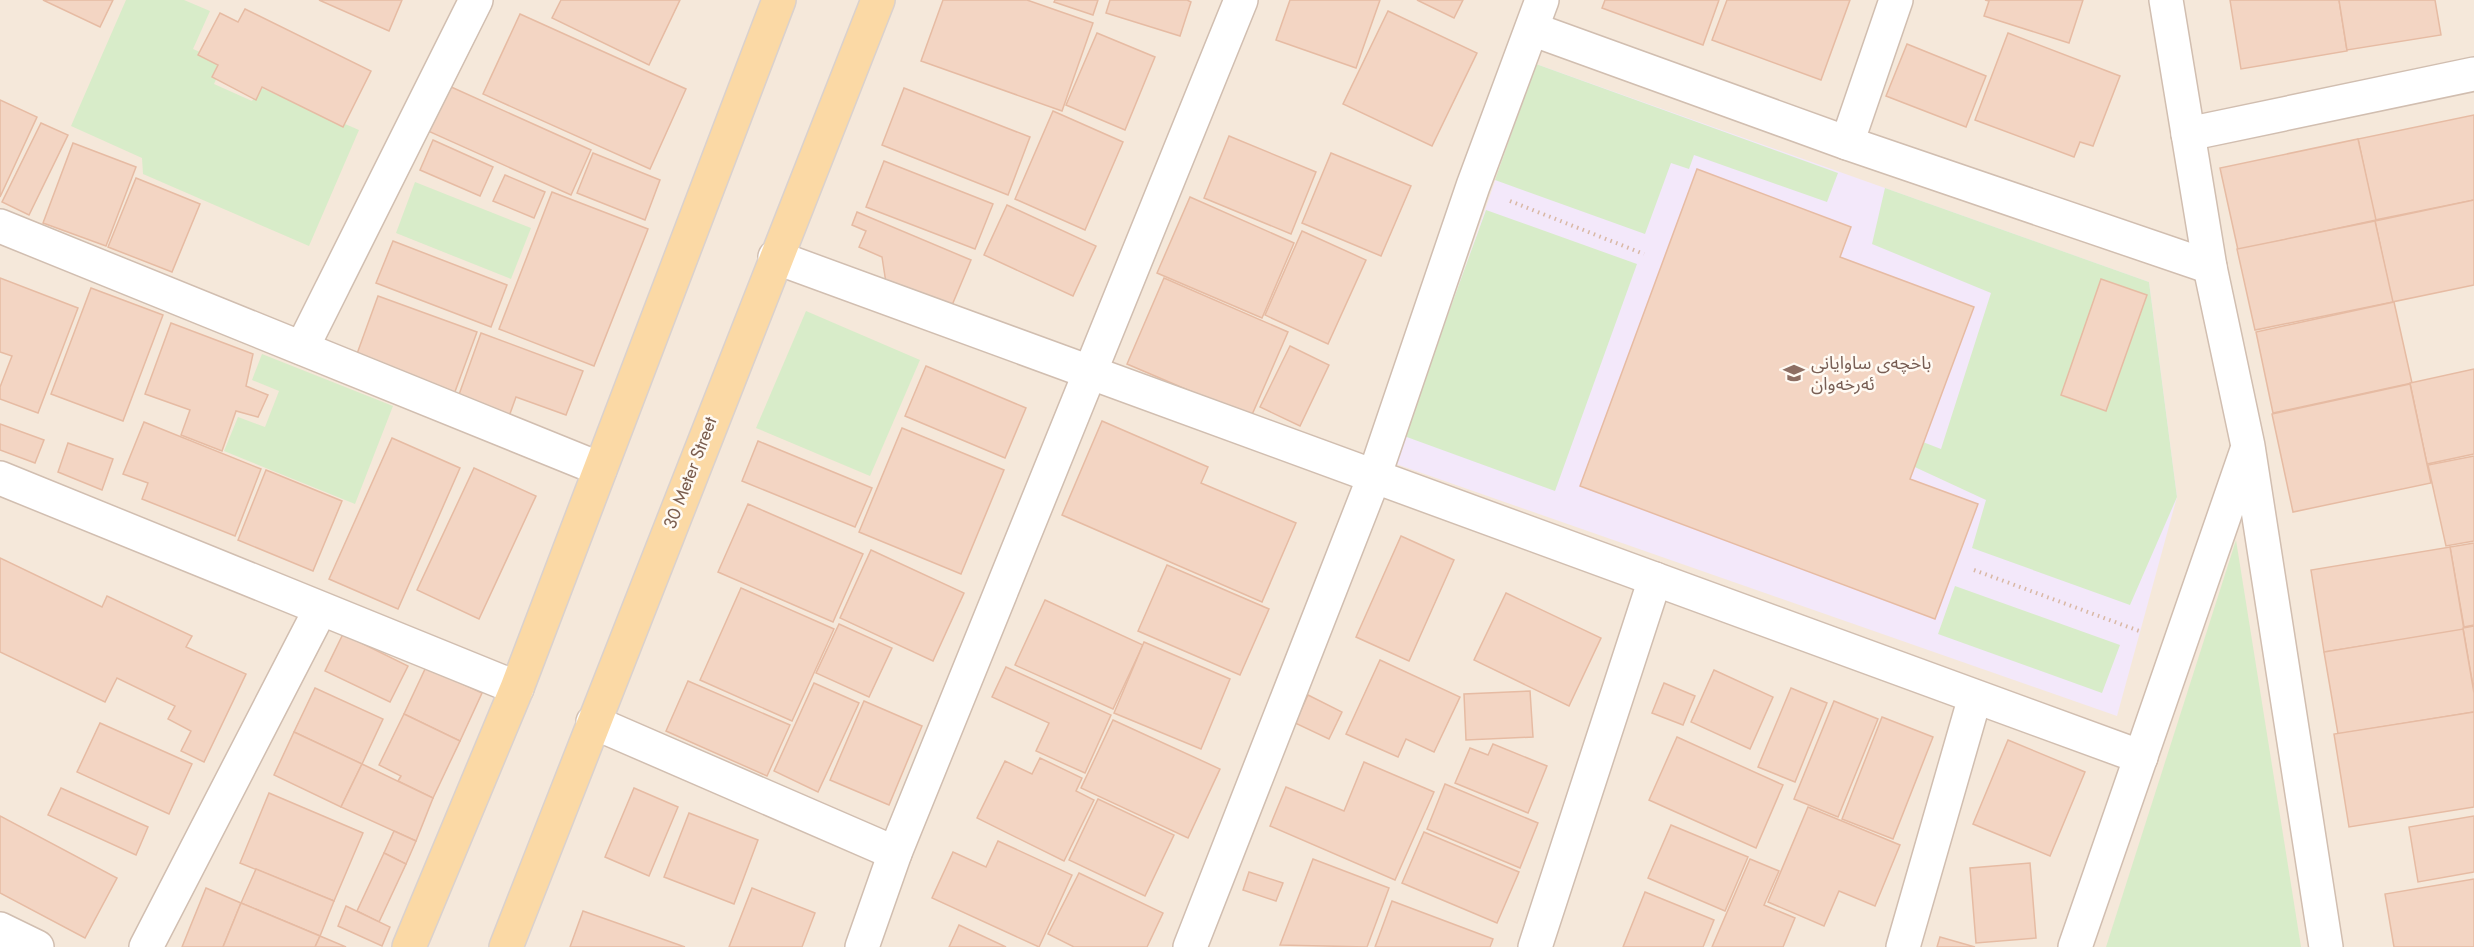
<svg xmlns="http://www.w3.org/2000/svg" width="2474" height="947" viewBox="0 0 2474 947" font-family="Jost,'Noto Sans Arabic',sans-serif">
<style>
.residential{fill:#f5e8da}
.education{fill:#f3e8fa}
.green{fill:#d8ecc9}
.building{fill:#f3d5c3;stroke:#e6bba3;stroke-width:1.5}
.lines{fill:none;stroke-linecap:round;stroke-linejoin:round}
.minor-casing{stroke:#d1beb0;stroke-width:36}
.major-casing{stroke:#dad1cd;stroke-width:36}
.path{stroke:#d9b8a5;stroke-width:4;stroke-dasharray:1.5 4.5;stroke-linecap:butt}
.minor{stroke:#fff;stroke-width:33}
.major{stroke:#fbd9a5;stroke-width:33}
.labels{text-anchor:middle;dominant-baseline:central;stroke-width:5;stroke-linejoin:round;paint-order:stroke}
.education-label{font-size:18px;fill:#785e54;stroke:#fffaf3;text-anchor:start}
.street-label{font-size:18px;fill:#7a5c4d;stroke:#fffaf3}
</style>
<rect width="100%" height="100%" fill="#fdf6ec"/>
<rect class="residential" x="0" y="0" width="2474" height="947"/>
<polygon class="education" points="1536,64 2149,282 2177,497 2117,716 1396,464"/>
<g class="green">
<polygon points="126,0 184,0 210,11 193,49 224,62 214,84 252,101 259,87 359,130 309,246 143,174 142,158 71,126"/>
<polygon points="1536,64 1838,173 1827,202 1694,155 1689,169 1671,163 1645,234 1495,180"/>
<polygon points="415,182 531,228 511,279 396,233"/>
<polygon points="1885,188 2149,282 2177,497 2130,605 1972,548 1986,500 1878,450 1884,427 1941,449 1991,293 1872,244"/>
<polygon points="1486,210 1637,264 1555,491 1404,436"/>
<polygon points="806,311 920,360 870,476 756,428"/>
<polygon points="262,354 393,406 355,504 224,451 238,417 265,427 279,391 252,380"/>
<polygon points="2236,540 2301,947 2106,947"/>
<polygon points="1955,586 2120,645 2102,693 1938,634"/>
</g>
<g class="building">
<polygon points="43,0 113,0 100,27"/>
<polygon points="319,0 402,0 389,31"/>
<polygon points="561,0 680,0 649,65 552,18"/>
<polygon points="943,0 1027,0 1093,23 1062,111 921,61"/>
<polygon points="1055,0 1098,0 1093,15 1054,2"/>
<polygon points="1110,0 1187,0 1191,2 1180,36 1106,13"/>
<polygon points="1290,0 1380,0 1356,68 1276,40"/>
<polygon points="1417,0 1463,0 1454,18"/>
<polygon points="1605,0 1719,0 1703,45 1602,8"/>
<polygon points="1727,0 1850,0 1821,80 1712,40"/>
<polygon points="1985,0 2083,0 2069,43 1984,16 1989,1"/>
<polygon points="2230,0 2339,0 2347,51 2241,69"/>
<polygon points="2339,0 2435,0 2441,35 2347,50"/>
<polygon points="245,9 371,71 343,127 262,87 256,100 212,77 218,65 198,55 220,13 238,22"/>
<polygon points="1388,11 1477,53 1432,146 1343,104"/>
<polygon points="520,14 686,89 650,169 483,94"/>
<polygon points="1097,33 1155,57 1125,130 1066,105"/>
<polygon points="2008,33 2120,76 2093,146 2080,142 2074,157 1975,120"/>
<polygon points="1907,44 1986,76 1966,127 1886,96"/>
<polygon points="449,86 591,150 571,195 428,131"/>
<polygon points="904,88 1030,137 1008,195 882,145"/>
<polygon points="0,100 37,117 0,197"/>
<polygon points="1053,111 1123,142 1085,230 1015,199"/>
<polygon points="2474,115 2474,200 2375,220 2358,139"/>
<polygon points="41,123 68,135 29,215 2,202"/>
<polygon points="1229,136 1316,172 1291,234 1204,198"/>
<polygon points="2358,139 2376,220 2238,250 2220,168"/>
<polygon points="433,140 493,167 480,196 420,170"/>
<polygon points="73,143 136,167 106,246 43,223"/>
<polygon points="593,153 660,180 645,220 577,193"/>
<polygon points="1331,153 1411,186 1381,256 1302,223"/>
<polygon points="884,161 993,204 975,249 866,207"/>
<polygon points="1697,169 1851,227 1840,257 1974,307 1910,479 1978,504 1935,619 1580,486"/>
<polygon points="505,175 545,192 534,218 493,201"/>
<polygon points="136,178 200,204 172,272 108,247"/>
<polygon points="552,192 648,229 594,366 499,329"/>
<polygon points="1190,197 1294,243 1262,318 1157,273"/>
<polygon points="2474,200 2474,285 2392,302 2375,221"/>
<polygon points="1007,205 1096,246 1073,296 984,255"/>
<polygon points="857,212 971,260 950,310 886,283 882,257 859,247 866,231 852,225"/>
<polygon points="2375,221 2393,302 2255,330 2237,249"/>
<polygon points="1302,231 1366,260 1328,344 1265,315"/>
<polygon points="393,241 507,285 491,327 376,283"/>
<polygon points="0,278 78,308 38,413 0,399 0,387 12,356 0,352"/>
<polygon points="1164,278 1288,332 1251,417 1127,364"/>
<polygon points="2101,279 2147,295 2106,411 2061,395"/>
<polygon points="91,288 163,315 123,421 51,394"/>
<polygon points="378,296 477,332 453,397 354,362"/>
<polygon points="2394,302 2412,383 2273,413 2256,332"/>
<polygon points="171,323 253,354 246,386 268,395 258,417 236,411 222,451 181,435 190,410 145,394"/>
<polygon points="481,333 583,371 566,415 516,397 507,422 456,403"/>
<polygon points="1290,346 1329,365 1300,426 1260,407"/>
<polygon points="926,366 1026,408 1005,458 905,416"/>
<polygon points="2474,369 2474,454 2427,464 2410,383"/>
<polygon points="2410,384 2431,483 2293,512 2272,414"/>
<polygon points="1102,421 1208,467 1201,483 1296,523 1262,602 1062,515"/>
<polygon points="144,422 261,469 235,536 142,499 148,483 123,474"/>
<polygon points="0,424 44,440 35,463 0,450"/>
<polygon points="902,428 1004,470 961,574 859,532"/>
<polygon points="392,438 460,468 398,609 329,579"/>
<polygon points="758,441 872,488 855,527 742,481"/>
<polygon points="68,443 113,459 102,490 58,472"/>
<polygon points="2474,456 2474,541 2446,546 2428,465"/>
<polygon points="474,468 536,496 479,619 417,590"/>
<polygon points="266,470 342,501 313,571 238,540"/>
<polygon points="748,504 863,554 833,622 718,572"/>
<polygon points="1401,536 1454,560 1409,661 1356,637"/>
<polygon points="2474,543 2474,625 2464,627 2450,547"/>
<polygon points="2450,547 2464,630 2324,652 2311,570"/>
<polygon points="871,550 964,593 933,661 840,618"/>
<polygon points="0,558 102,607 107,596 192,636 186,647 246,674 204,762 181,751 191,731 168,719 175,706 117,678 105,702 0,652"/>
<polygon points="1167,565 1269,609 1240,675 1138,631"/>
<polygon points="741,588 834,629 792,721 700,680"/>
<polygon points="1506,593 1601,638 1569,706 1474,660"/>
<polygon points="1045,600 1143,645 1113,709 1015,665"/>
<polygon points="839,624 892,648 869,697 816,673"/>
<polygon points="2474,626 2474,692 2463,628"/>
<polygon points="2463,629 2474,693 2474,712 2338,734 2324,652"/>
<polygon points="343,634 408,666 390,702 325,671"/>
<polygon points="1144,642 1230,679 1201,749 1114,713"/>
<polygon points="1380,660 1460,697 1434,752 1406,739 1398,757 1346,734"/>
<polygon points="426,667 482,693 460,741 404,714"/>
<polygon points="1006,667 1111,715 1085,773 1036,751 1049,723 992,697"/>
<polygon points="1714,670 1773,697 1750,749 1691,722"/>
<polygon points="688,681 790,725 767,776 666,731"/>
<polygon points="814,683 859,703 818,792 774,771"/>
<polygon points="1664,683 1695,696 1683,725 1652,713"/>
<polygon points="315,688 383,719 362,764 294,732"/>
<polygon points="1791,688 1827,703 1795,782 1758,767"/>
<polygon points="1530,691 1533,737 1466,740 1464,694"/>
<polygon points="1308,695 1342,712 1329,739 1295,723"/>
<polygon points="864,701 922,726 889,805 830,780"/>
<polygon points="1834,701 1878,719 1838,817 1794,799"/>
<polygon points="2474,712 2474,807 2349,827 2334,734"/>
<polygon points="404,714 460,741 433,798 398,781 401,776 379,765"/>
<polygon points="1882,717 1933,737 1893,839 1842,819"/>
<polygon points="1113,720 1220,769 1188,838 1081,788"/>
<polygon points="100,723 192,764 169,814 77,772"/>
<polygon points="294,732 362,764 341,807 274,775"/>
<polygon points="1677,737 1783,785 1756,848 1649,800"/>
<polygon points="2008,740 2085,772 2050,856 1973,824"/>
<polygon points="1493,744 1547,766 1528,813 1455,783 1470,748 1488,755"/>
<polygon points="1040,758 1082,778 1076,791 1094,800 1064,861 977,818 1005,761 1032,774"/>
<polygon points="1364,762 1434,792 1395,880 1270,826 1286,787 1344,811"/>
<polygon points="362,764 433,798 416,841 341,807"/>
<polygon points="1445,784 1538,823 1520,868 1427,829"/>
<polygon points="61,788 148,827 136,855 48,815"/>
<polygon points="634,788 678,807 649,876 605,857"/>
<polygon points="269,793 363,833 334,901 240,863"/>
<polygon points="1098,799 1174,835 1145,896 1069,860"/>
<polygon points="1808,807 1900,845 1875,906 1839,891 1824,926 1768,902"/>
<polygon points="689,813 758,840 734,904 664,877"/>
<polygon points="0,816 117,878 85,938 0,893"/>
<polygon points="2474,816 2474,872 2418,882 2409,827"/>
<polygon points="1671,825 1748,857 1725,911 1648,878"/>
<polygon points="394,831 416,841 406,864 384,853"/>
<polygon points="1424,832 1519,872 1497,923 1402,883"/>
<polygon points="998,841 1072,875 1039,947 932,898 953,852 986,867"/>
<polygon points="384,853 406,864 379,922 357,911"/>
<polygon points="1313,859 1389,888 1367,947 1280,945"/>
<polygon points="1750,859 1779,871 1764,905 1795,918 1783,947 1712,947"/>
<polygon points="2030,863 2036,938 1976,943 1970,868"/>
<polygon points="256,869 334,901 320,936 241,903"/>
<polygon points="1249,872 1283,883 1276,901 1243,890"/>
<polygon points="1079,873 1163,913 1147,947 1074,947 1048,934"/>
<polygon points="2474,879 2474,947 2394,947 2385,894"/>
<polygon points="206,888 241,903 223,947 182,947"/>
<polygon points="752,888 815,913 802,947 729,947"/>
<polygon points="1645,892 1714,920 1703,947 1623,947"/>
<polygon points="1392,901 1493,939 1490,947 1375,947"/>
<polygon points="241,903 320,936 315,947 223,947"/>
<polygon points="346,906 390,927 382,946 338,926"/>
<polygon points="583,911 685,947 570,947"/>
<polygon points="959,925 1006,947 949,947"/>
<polygon points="320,936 346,947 315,947"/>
<polygon points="1940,937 1975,947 1937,947"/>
</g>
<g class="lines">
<defs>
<g id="minor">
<polyline points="2166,0 2210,267 2248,446 2326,947"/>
<polyline points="1532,29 1847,143 2210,267"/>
<polyline points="2188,134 2474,74"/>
<polyline points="1847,143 1896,0"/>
<polyline points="0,226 600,469"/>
<polyline points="775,257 2141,757"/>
<polyline points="302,348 476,0"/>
<polyline points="0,478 517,688"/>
<polyline points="593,722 895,853"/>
<polyline points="0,929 37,947"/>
<polyline points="146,947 320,610"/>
<polyline points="862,947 895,853 1241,0"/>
<polyline points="1190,947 1374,477 1473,186 1542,0"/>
<polyline points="1535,947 1655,579"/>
<polyline points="1903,947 1975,697"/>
<polyline points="2075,947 2247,450"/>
</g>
<g id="major">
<polyline points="409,947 517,688 779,0"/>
<polyline points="506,947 878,0"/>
</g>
</defs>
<use href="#minor" class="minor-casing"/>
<use href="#major" class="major-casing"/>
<g class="path">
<polyline points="1510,201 1644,254"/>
<polyline points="1974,570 2142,632"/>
</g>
<use href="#minor" class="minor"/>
<use href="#major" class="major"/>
</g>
<defs>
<symbol id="school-bare" viewBox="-9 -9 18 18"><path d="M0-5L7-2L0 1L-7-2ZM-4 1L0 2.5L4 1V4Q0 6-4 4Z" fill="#8d6e63" stroke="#fffaf3" stroke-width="2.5" paint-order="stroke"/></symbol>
</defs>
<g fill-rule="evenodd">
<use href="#school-bare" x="1779" y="358" width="30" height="30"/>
</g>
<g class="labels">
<g class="education-label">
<text x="1811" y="363">باخچەی ساوایانی<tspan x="1811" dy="21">ئەرخەوان</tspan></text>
</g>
<g class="street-label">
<text transform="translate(690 473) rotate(-69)">30 Meter Street</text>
</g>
</g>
</svg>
